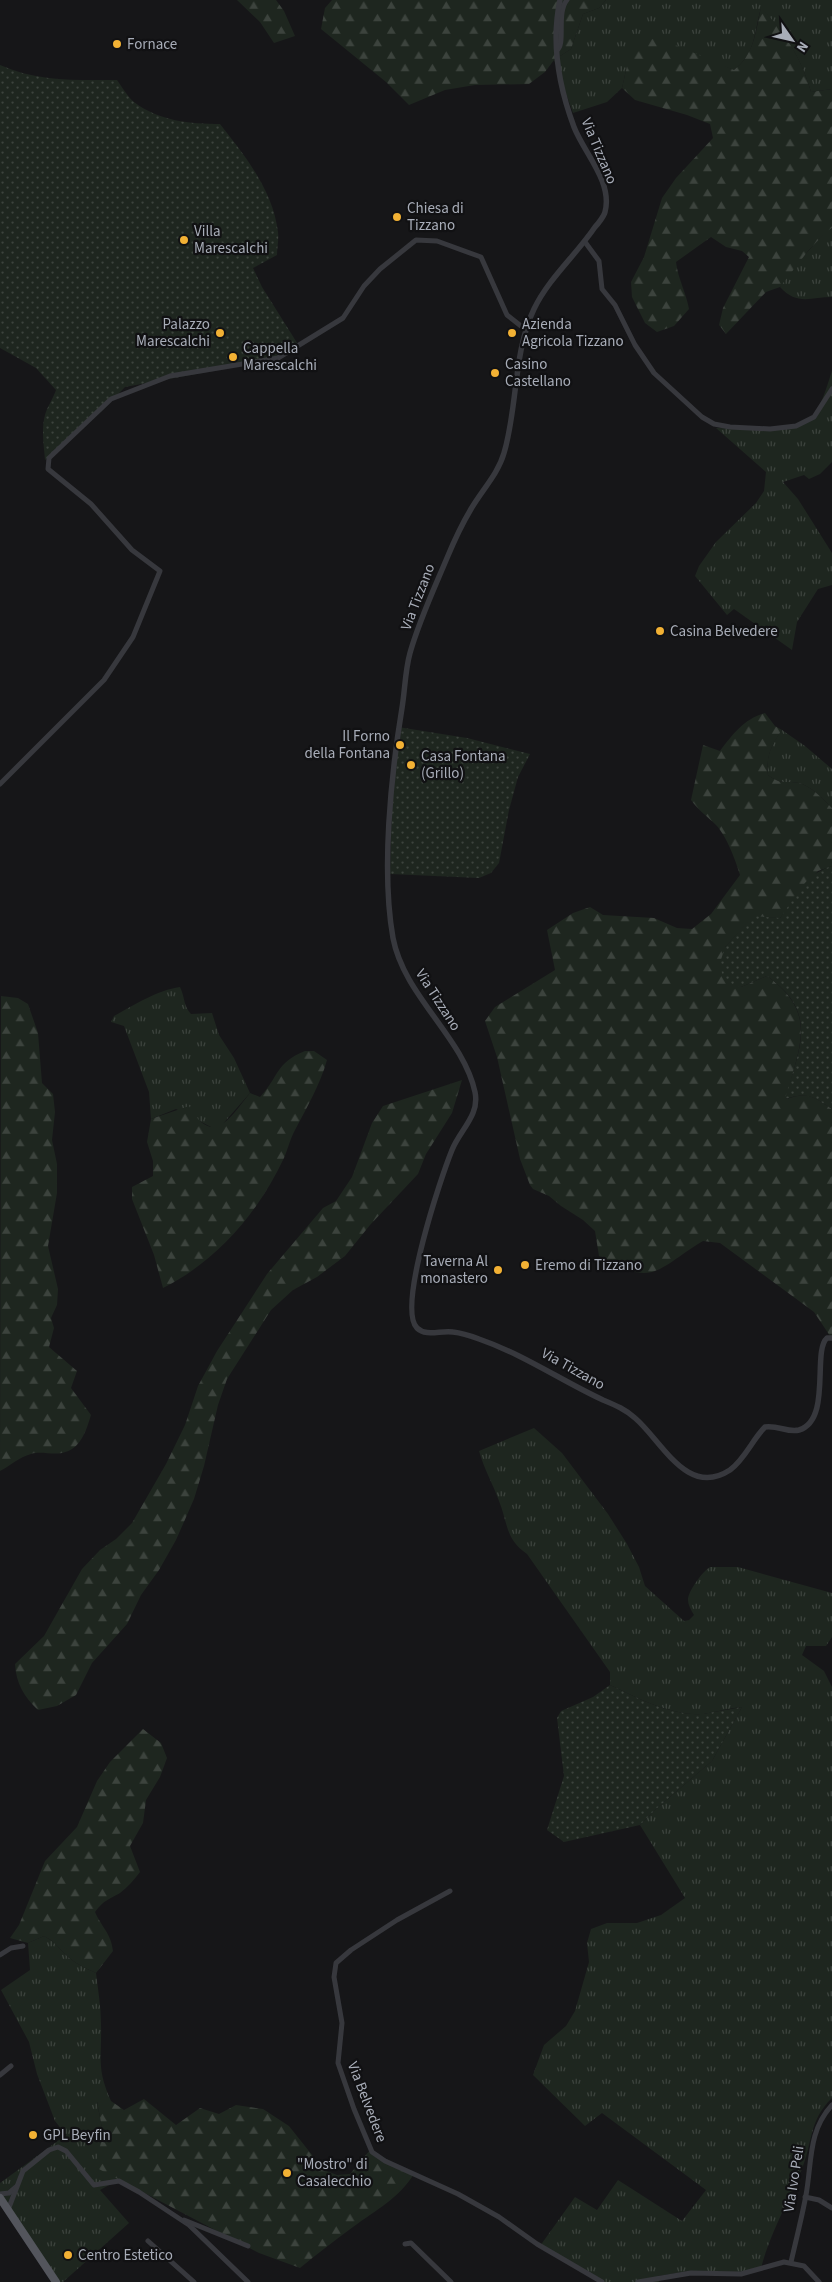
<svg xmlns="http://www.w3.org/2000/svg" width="832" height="2282" viewBox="0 0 832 2282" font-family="'Source Sans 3',sans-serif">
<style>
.grass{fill:url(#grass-tufts)}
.forest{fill:url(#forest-firs)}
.park{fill:url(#park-dots)}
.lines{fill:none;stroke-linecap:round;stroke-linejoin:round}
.minor{stroke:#37383d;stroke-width:5}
.tertiary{stroke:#37383d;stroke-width:5.5}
.primary{stroke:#53555c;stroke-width:8}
.poi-dot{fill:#f2b134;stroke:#111113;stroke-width:2}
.labels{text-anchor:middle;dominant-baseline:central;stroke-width:4.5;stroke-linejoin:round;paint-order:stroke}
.poi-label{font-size:15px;fill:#a8adb8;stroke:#111113;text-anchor:start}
.street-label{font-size:15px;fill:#a8adb8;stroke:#111113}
</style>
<defs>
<pattern id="grass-tufts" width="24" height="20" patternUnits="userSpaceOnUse" patternTransform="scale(1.25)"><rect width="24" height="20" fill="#1e261f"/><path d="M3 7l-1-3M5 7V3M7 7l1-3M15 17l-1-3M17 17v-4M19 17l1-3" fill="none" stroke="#3c433d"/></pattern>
<pattern id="forest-firs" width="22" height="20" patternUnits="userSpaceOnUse" patternTransform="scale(1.25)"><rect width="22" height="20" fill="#1e261f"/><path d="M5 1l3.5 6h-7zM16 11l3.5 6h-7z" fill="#3c433d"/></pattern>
<pattern id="park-dots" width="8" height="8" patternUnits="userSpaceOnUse" patternTransform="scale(1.25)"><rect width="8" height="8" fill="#1e261f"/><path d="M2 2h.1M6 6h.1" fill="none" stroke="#3c433d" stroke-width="1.8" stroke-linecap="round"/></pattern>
</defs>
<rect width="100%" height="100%" fill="#161618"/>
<g class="grass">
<path d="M606,0H832V89L811,92C801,57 785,34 761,8C754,32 756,53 734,70L715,63L627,66L622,88L607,102L573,113L554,60L571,49L583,14L599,8Z"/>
<path d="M832,228V297C811,297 797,306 780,287L786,276L827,230Z"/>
<path d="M832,371V462L820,474L809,479L804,475L783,482L798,499L832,553V585L818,589L797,622L792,650L734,609L727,615L695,576L699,566L716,542L756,503L764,491L766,472L716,428C738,428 790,433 808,420C821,411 827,385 832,371Z"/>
<path d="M782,730L805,746L832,769V808C823,799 811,786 799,783C783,780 783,786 768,775C766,756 771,745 782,730Z"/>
<path d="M180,987C185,997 183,1005 191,1014L212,1013L219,1035L234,1058L250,1093L221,1126L213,1128L176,1109L151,1119L149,1092L124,1026L111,1022L114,1016C134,1005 158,990 180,987Z"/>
<path d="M534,1428L562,1453L608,1514L627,1544L639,1567L645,1586L684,1621L689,1620L694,1615C691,1610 688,1605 688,1600C688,1591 703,1571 710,1567H738L832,1593V1637L826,1646H806L802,1655L824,1671L832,1687V2098C808,2121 813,2144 801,2171C787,2204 770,2234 761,2268L742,2274L690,2271L658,2276L659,2282H605L540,2246L575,2197L597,2210L618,2180L682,2221L706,2190L602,2113L585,2126L533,2075L544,2045L566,2026L575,2011L589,1962L587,1943L591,1929L607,1923H637L661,1915L685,1898L640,1825L656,1809L712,1761L742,1707C729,1708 716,1712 703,1714C671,1716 638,1698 610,1685V1672L527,1554C505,1539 508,1523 499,1501C493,1484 484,1469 479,1451Z"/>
<path d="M44,1936C54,1941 57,1946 65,1954C74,1963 85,1968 96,1973C98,1990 101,2007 101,2024C102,2058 96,2068 111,2101L97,2102L103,2134L100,2148L125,2182L111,2184L100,2190L129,2223L63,2282H58L0,2193V2183L66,2135L55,2121L37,2074L29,2042L1,1990L30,1970L28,1943Z"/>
</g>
<g class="forest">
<polygon points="237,0 276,0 284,11 295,36 274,43 260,22"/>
<polygon points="332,0 606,0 599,8 583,14 571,49 554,60 545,72 529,84 475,85 445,90 409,105 386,82 321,29 325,8"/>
<path d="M761,7C785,34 801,56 811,92L832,89V228L827,231L808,251L780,287L766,292L726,334L719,325L723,308L749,257L742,251L726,247L711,237L676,262C678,279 686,292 689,309L674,326L657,332L645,323L632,297L631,282L644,257L662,198L676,178L713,138L710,124L687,115L635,100L622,88L627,66L640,35L678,46L734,70C754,55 756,31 761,7Z"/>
<path d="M765,713L775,726L782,730C771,746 766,756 768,775C783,786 783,780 799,783C811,786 823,799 832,808V866L818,871L780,918L753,917L725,947L741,987L767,976C820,1014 798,1048 786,1099C809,1092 812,1096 832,1109V1339L814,1312L720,1243L703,1241C655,1270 655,1288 599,1256L595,1231L583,1220L561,1206L549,1196L533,1189L530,1185L520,1159L497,1057L485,1021L495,1007L555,970L547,930L573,913L590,907L603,915L654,918L677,928L692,929L711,914L740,875C736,861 726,835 716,825C707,816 698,810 691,800L703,745L720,751C733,734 744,719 765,713Z"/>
<path d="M1,996L18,998L28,1004L38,1033L42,1083L53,1094L55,1112L52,1140L57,1164V1193L48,1246L58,1289L57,1305L51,1318L54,1328L49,1347L77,1371L71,1388L91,1415C86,1431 81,1449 62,1453C51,1455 41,1451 31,1454C19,1457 10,1466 0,1471Z"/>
<path d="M305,1051H314L327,1060C320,1085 307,1107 295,1130C290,1139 288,1149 284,1158C258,1213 217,1261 163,1288L154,1255L132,1199V1187L153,1176V1161L147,1142L151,1119L189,1106C213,1148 230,1118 250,1093L260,1097C279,1077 275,1063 305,1051Z"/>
<path d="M462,1080L452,1113L426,1154L418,1174L370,1225L345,1256L317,1277L293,1290L271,1310L227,1379L218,1405L204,1466L194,1499L176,1540L159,1570L141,1595L127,1624L92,1663L76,1695L57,1706L38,1710C24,1697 16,1683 15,1664L44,1636L82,1569L100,1550L116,1539L132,1523L166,1464L185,1425L198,1386L217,1351L267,1274L323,1208L336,1201L352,1177L372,1123L383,1106Z"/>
<path d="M143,1729L161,1743L167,1758L160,1777L146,1800L143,1823L130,1846L140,1872C134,1880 128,1887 120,1893C108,1900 104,1900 95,1912C102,1928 111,1933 113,1951L96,1973C85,1968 74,1963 65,1954C57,1946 54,1941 44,1936L28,1943L10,1938L19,1925L45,1861L77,1827L97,1781L110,1762Z"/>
<path d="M144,2099L176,2125L200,2108L219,2114L236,2105L263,2109L289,2126L324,2170L337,2175L350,2174L370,2150L414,2174C398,2199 376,2210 353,2227C335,2240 317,2254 300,2268L259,2253L95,2167L103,2134L97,2101H111L124,2110Z"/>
</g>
<g class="park">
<path d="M0,65C38,82 77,80 117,80C122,87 128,97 134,102C159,121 190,124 220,124C245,156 273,190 278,232C279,239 277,248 277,255L253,268L262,287L299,346L276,356L246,365L125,387L102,411L45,460C44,446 41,430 45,415C47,407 53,399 56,390L36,368L0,348Z"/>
<polygon points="398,727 467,738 530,754 518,777 509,810 499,863 491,873 479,878 390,874 392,798"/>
<path d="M832,866V1109C812,1096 808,1092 785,1099C799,1049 820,1013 767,976L741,987L726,982L719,966L725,947L753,916L780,918C797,896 803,875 832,866Z"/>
<path d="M610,1685C638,1698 671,1716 703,1714C716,1712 729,1709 742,1707L712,1761L656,1809L640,1825L564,1842L547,1830L564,1776L557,1718L561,1711L593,1697Z"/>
</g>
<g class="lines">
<g class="minor">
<path d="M557,50C566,44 556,13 567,0"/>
<polyline points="585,242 599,261 602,289 615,305 635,345 654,373 702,417 714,424 730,427 770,429 796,426 814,417 832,389"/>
<polyline points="0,784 104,680 133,637 160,571 132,550 91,504 48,469 49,458 111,399 170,376 278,358 343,318 364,286 380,269 416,240 437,241 481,257 507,315 526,330"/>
<polyline points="450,1891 397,1920 351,1950 336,1963 334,1977 342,2023 338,2063 354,2109 372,2152 385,2161 458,2194 499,2217 537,2244 602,2282"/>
<polyline points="0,1955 11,1948 23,1946"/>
<polyline points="0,2075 11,2066"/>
<polyline points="0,2194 9,2193 16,2187"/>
<polyline points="805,2197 819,2200 832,2208"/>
<polyline points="8,2210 23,2171 49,2150 58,2147 66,2151 94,2185 119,2181 139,2192 189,2225 248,2282"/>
<polyline points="184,2220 248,2246"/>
<polyline points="148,2241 194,2282"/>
<polyline points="405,2244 411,2243 451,2282"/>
<path d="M791,2262C796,2240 802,2217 806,2195C812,2162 808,2131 832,2105"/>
<polyline points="638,2282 691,2273 741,2274 784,2262 804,2266 819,2282"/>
</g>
<path class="tertiary" d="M560,0C551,42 559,87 574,127C584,153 613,182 605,212C604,216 598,224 595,227C576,255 549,278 534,309C513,353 518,406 504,453C498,474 482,490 471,509C462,524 454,541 447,558C434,589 419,621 410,653C405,671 405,690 402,708C391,775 381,871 393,938C404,996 463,1037 475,1092C480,1115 460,1130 452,1150C441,1177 397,1308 417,1328C426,1337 441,1330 453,1332C462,1333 471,1336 479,1339C525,1355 560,1380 603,1400C615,1405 625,1409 635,1418C662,1441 687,1498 730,1470C745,1459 752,1440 765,1427C778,1425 788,1433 799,1430C832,1420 812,1351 827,1338H832"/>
<polyline class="primary" points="0,2198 56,2282"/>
</g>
<g class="poi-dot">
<circle cx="117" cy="44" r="5"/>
<circle cx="397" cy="217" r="5"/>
<circle cx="184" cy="240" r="5"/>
<circle cx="220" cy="333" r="5"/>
<circle cx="512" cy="333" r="5"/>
<circle cx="233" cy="357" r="5"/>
<circle cx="495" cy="373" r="5"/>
<circle cx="660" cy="631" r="5"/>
<circle cx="400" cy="745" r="5"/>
<circle cx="411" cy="765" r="5"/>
<circle cx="525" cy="1265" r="5"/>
<circle cx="498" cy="1270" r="5"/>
<circle cx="33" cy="2135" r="5"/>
<circle cx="287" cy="2173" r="5"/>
<circle cx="68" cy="2255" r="5"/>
</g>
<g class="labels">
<g class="poi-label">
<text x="127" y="44">Fornace</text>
<text x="407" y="208">Chiesa di<tspan x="407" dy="17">Tizzano</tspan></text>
<text x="194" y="231">Villa<tspan x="194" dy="17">Marescalchi</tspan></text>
<text x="210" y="324" text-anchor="end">Palazzo<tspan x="210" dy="17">Marescalchi</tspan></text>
<text x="522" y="324">Azienda<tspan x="522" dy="17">Agricola Tizzano</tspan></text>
<text x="243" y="348">Cappella<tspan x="243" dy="17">Marescalchi</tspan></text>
<text x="505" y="364">Casino<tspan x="505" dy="17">Castellano</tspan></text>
<text x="670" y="631">Casina Belvedere</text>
<text x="390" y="736" text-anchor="end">Il Forno<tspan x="390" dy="17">della Fontana</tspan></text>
<text x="421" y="756">Casa Fontana<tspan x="421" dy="17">(Grillo)</tspan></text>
<text x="488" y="1261" text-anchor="end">Taverna Al<tspan x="488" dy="17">monastero</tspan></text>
<text x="535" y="1265">Eremo di Tizzano</text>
<text x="43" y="2135">GPL Beyfin</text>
<text x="297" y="2164">"Mostro" di<tspan x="297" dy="17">Casalecchio</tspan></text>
<text x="78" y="2255">Centro Estetico</text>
</g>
<g class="street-label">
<text transform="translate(599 151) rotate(67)">Via Tizzano</text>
<text transform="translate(418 597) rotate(-69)">Via Tizzano</text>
<text transform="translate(438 1000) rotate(57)">Via Tizzano</text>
<text transform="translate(573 1369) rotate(29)">Via Tizzano</text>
<text transform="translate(367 2102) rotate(69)">Via Belvedere</text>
<text transform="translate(794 2179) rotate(-81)">Via Ivo Peli</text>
</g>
</g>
<g transform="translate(792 40) rotate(124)" stroke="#111113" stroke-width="4" paint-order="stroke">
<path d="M0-4L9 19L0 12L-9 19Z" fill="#a8adb8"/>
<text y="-8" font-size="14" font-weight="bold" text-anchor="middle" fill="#a8adb8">N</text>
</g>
</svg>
